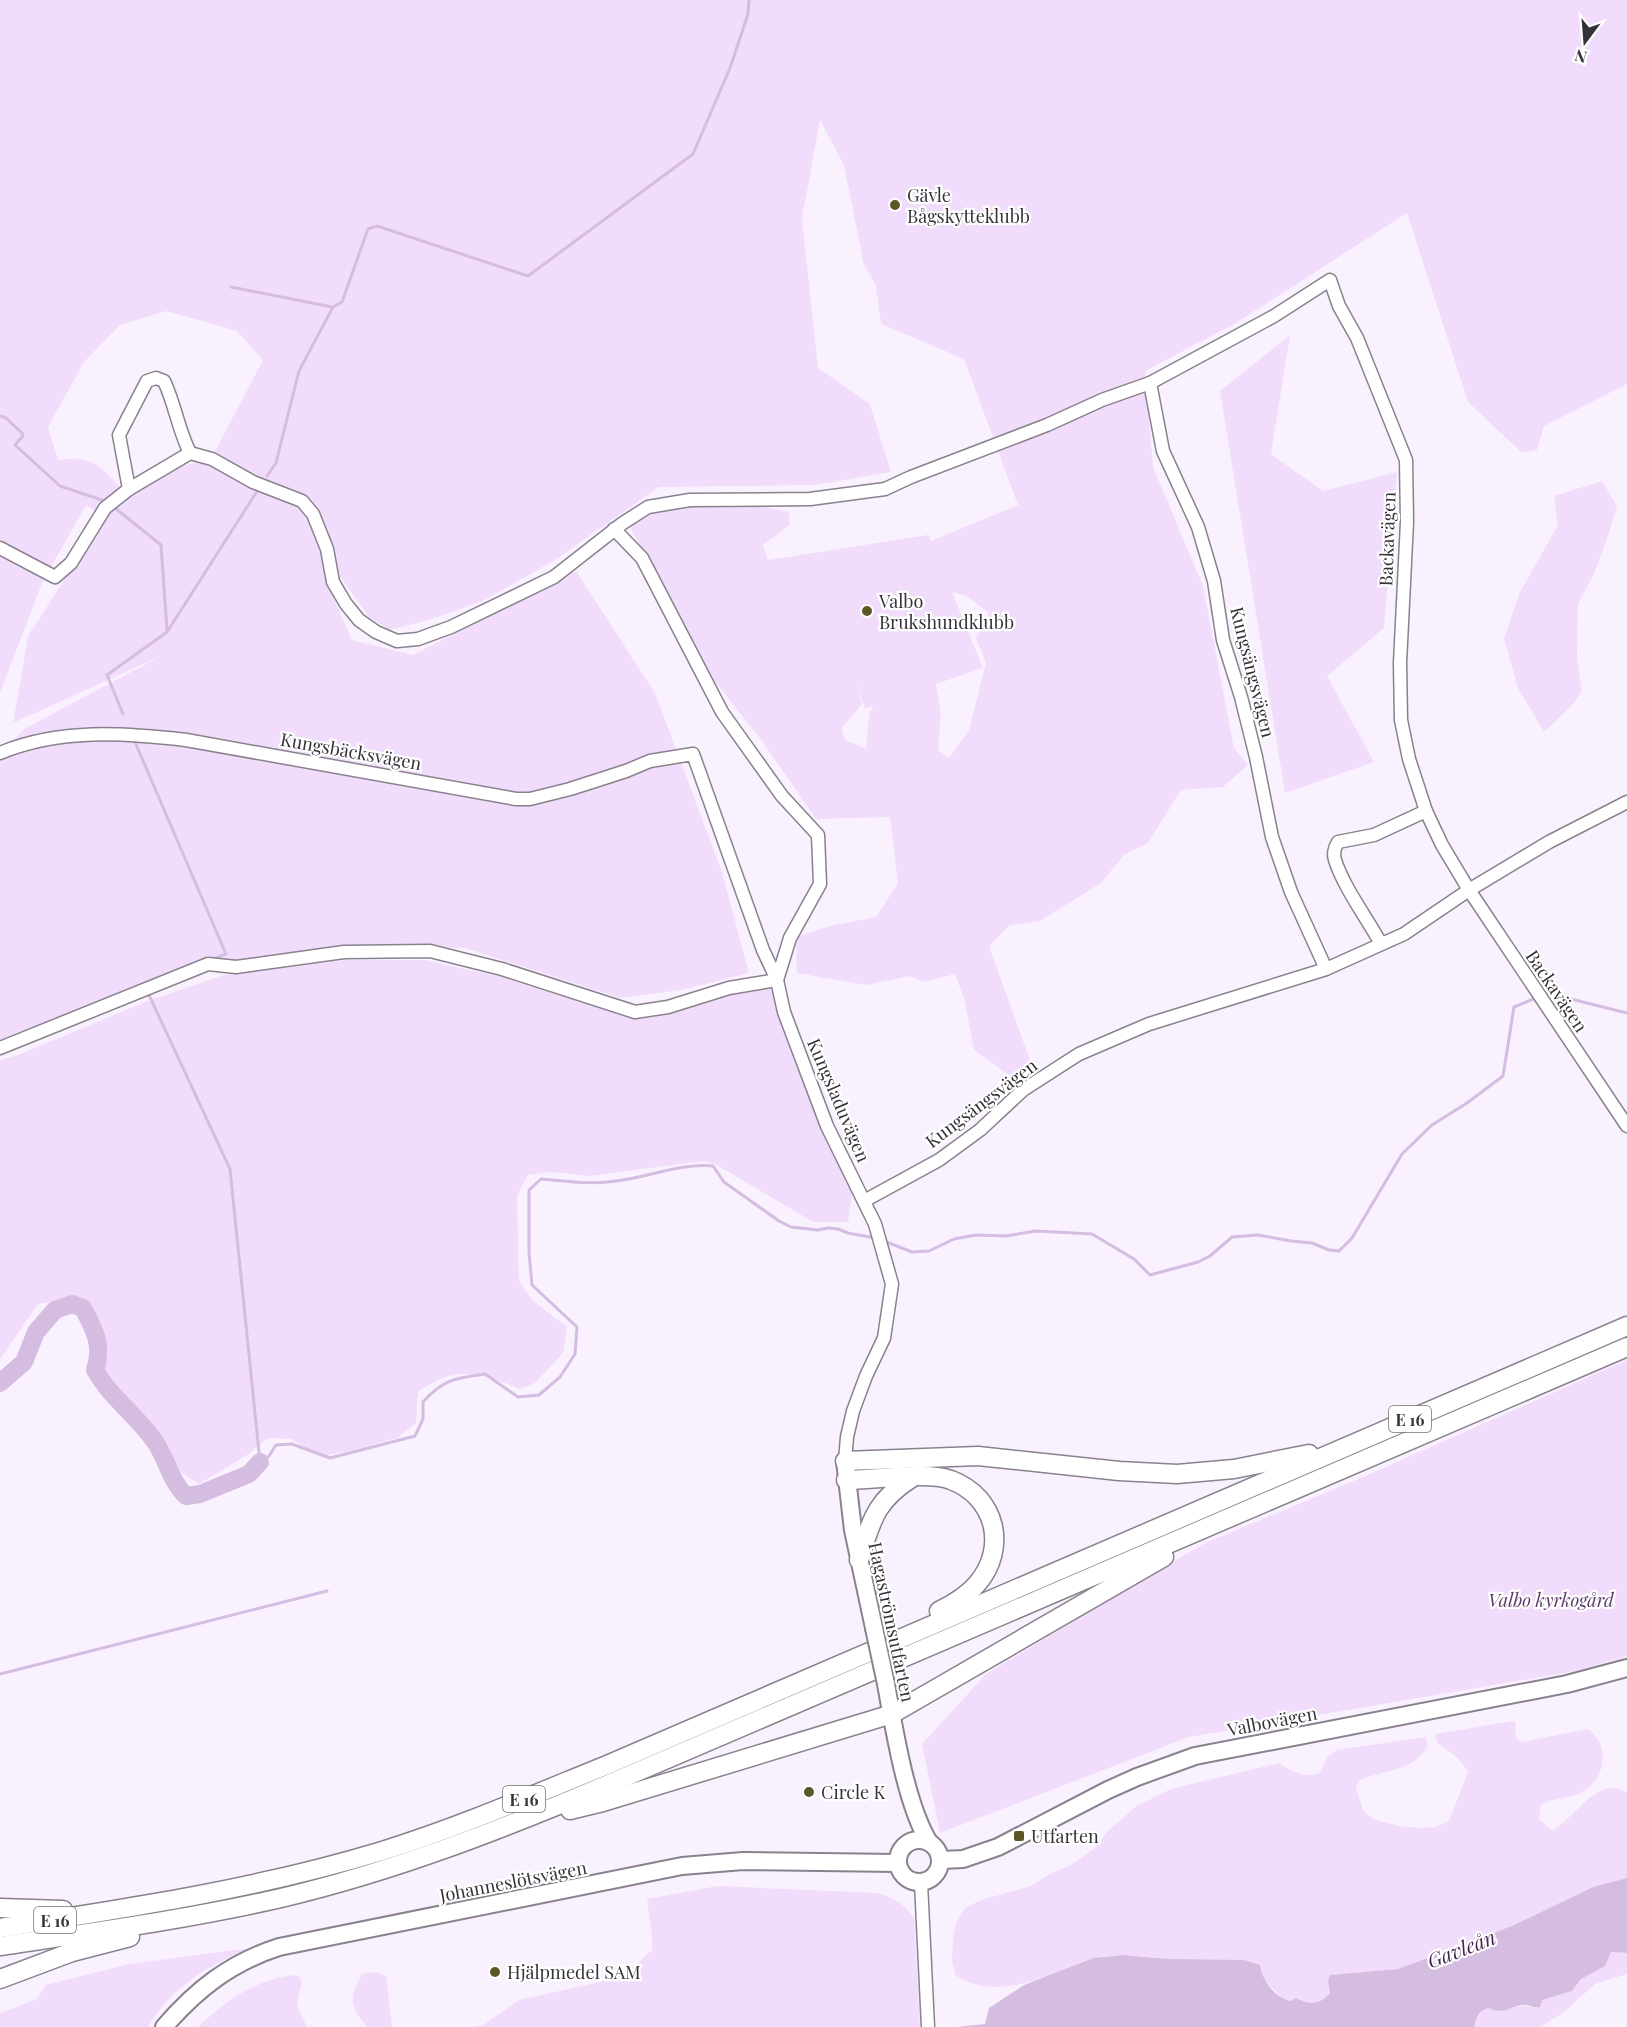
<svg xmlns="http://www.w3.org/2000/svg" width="1627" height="2027" viewBox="0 0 1627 2027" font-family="'Playfair Display',serif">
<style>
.green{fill:#f1ddfb;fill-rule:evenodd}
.water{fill:#d5bce1}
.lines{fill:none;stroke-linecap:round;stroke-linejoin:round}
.stream{stroke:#d5bce1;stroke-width:3}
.river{stroke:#d5bce1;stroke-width:18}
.minor-casing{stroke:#89818d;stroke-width:15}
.major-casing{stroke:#89818d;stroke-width:20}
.highway-casing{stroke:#89818d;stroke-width:21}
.minor{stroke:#fff;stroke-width:12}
.major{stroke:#fff;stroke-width:16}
.highway{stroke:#fff;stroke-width:18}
.major-bridge-casing{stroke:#89818d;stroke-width:20;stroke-linecap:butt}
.major-bridge{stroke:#fff;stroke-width:16}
.poi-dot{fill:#5c5825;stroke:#fff;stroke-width:2}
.labels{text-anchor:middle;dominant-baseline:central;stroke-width:4.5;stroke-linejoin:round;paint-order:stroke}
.shield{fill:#fff;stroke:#727074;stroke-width:1.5}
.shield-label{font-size:16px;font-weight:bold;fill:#363338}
.poi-label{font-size:18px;fill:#363338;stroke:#fff;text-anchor:start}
.street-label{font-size:18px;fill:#363338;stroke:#fff}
.park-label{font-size:18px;font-style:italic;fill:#5b3969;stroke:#fff}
.water-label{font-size:20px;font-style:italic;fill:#442352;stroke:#fff}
</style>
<rect width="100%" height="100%" fill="#faf1ff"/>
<g class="green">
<path d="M0,0H1627V384L1544,426L1537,450L1522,453L1468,402L1407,213L1236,323L1145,371L1153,467L1203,586L1234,748L1248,765L1223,787L1181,790L1148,843L1124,855L1101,883L1040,921L1010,925L989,946L1035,1074L1016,1080L974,1050L964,998L955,974L923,982L910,976L866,985L797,973L796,937L830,926L876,917L898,883L890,817L816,819L762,741L708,673L630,527L649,512L688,506H759L789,512L790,525L763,545L768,560L928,535L931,541L1018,505L964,359L881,324L876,286L864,265L844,165L820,120L802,218L818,368L870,404L891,472L816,485L659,487L555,560L485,600L432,619L389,630L369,617L341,578L323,574L352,640L413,655L576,571L655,693L722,872L749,973L681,990L620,998L465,948L428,947L234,963L208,956L0,1040V752L26,728L163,655L13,723L28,636L105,517L86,505L42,583L0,693ZM166,311L237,331L263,360L212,457L120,487C100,465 89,454 58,460L48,427L84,362L120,325ZM952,592L967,596L989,613L976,638L986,663L969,730L949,758L938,750L941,713L936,684L983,668ZM856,683L865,709L873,706L869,714L866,749L845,740L842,728L862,704Z"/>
<polygon points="1290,335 1271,454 1323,491 1397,472 1384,628 1327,676 1374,762 1285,793 1220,391"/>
<polygon points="1602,481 1617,506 1607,539 1594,574 1578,604 1577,657 1582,692 1572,705 1544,732 1518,688 1504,639 1519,594 1558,525 1554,496"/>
<path d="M347,960H424L501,977L626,1016L668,1013L727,995L776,987L853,1186L848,1222H813L717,1165L703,1161L590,1176L551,1172L528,1175L517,1196L519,1281L532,1300L567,1327L563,1353L535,1383L520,1389C496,1379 471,1369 445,1377C436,1380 427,1387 418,1391L416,1423L397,1438L345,1452L319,1456L291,1439L268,1438L247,1455L199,1484L179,1471L159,1442L104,1381L100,1335L88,1304L63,1300L38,1304L0,1359V1060L18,1055L145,1002L224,975Z"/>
<polygon points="1627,1360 1627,1656 1576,1671 1189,1737 940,1833 922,1744 986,1674 1203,1544 1370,1474"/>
<path d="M1512,1721L1516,1722L1515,1736L1521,1742L1588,1729C1611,1744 1606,1779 1582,1792C1570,1799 1554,1797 1541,1805L1539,1819L1552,1830C1571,1821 1592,1786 1613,1788C1618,1788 1623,1791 1627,1792V1878L1593,1887L1512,1926L1398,1969L1330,1975L1328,1981L1330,1993C1320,2005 1309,2005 1296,1998L1290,2001L1284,2000L1244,1960C1218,1961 1193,1961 1167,1959C1143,1957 1118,1953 1094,1958C1085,1960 1076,1964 1068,1968C1031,1982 992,1999 955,1975L952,1960L953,1938L956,1923L965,1908L981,1900L1031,1886L1050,1874L1071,1865L1095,1848L1107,1832L1135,1807L1171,1789L1279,1763C1293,1772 1304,1778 1320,1773L1328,1756L1337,1750L1425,1737L1428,1745C1415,1772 1385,1769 1360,1780L1356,1787L1363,1810L1373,1819L1399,1826L1420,1828L1436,1827L1449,1821L1468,1772L1458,1758L1438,1744L1435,1734Z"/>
<path d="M717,1886L878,1893C894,1898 905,1904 914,1918L920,2027H474L483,2025L519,2000L609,1980C616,1975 624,1973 632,1968C640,1963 644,1955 652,1951V1937L647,1899Z"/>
<path d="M257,1947C213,1961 171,1987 148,2027H0V2013L37,1999L46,1985L129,1964Z"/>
<path d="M1611,1952L1627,1953V1974L1595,1984L1563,2013L1540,2027H1474C1476,2017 1478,2012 1488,2008C1509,2016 1515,2001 1534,2008L1542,2000L1572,1991L1581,1979Z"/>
<path d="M376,1972L386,1976L392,2027H367C350,2006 348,1999 362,1974Z"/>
<path d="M297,1975L302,1981L297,2005L307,2027H198C227,2000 257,1978 297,1975Z"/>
</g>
<path class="water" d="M1627,1878V1953L1611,1952L1605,1966L1581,1979L1572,1991L1542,2000L1540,2007C1533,2008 1532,2006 1526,2005C1511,2004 1507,2016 1488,2008C1477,2012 1477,2017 1474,2027H957L985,2024L989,2008L1024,1985L1093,1958L1123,1955L1168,1959L1244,1960L1260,1965C1262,1980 1274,1997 1290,2001L1296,1998C1309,2005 1320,2005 1330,1993L1328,1981L1330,1975L1398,1969L1512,1926L1593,1887Z"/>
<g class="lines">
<g class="stream">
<polyline points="231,287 332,307"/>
<polyline points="0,416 6,418 22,433 23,436 15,445 60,486 102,500"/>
<polyline points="267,476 276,463 299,371 333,307 342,302 368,229 377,226 528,276 693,154 730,68 748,14 749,0"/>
<polyline points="115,508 161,545 167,630"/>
<polyline points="123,714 107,675 167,632 256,493"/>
<polyline points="135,742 226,954 210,960"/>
<path d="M149,995L230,1169L260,1462L269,1456L276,1445L292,1444L330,1458L415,1436L423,1419V1402C443,1379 456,1378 485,1374L518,1397L539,1395L560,1377L575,1354L577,1327L532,1285L529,1253V1190L541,1179C567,1181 591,1185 616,1181C649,1177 681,1163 713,1166L724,1182L779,1221L791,1227L818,1230L828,1228L838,1229L848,1233L875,1238"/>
<polyline points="1542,995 1547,993 1627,1013"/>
<polyline points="884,1241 912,1252 929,1251 954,1239 976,1235 1006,1236 1036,1231 1092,1234 1134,1259 1150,1275 1198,1262 1210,1256 1232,1237 1258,1235 1291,1241 1312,1243 1329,1250 1339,1251 1352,1238 1402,1154 1432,1125 1467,1103 1503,1076 1514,1007 1536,998"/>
<polyline points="0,1674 327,1591"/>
</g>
<path class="river" d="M0,1383L24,1362L36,1332L55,1310L72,1304L83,1308C95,1331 103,1345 95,1370C110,1397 135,1414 153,1439C167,1457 169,1480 186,1496L200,1494L249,1474L260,1462"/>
<defs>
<g id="minor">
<polyline points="1150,383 1163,451 1198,527 1214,581 1223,640 1241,697 1256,757 1272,837 1291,892 1326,969"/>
<path d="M129,489L119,435L147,381L156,378L164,381C175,404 178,429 190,453"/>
<polyline points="614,529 642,558 722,712 782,796 818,835 820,884 790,938 777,980"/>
<polyline points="0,548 55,577 71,563 105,508 129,489 190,453 212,459 253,482 302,501 313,514 327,549 333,582 346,604 359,620 376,632 397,641 418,639 451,627 554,577 623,523 648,507 690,500 810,499 885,489 911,477 1047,425 1102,400 1150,383 1274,316 1330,280 1339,306 1357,338 1406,460 1407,522 1400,663 1401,720 1409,759 1426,811 1442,845 1469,890 1627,1126"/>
<path d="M0,753C60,728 124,733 186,740L516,799H530L570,789L626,771L650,761L693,754L763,950L777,980L784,1012L827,1126L875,1224L892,1284L884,1338L866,1376L853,1411L847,1437L845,1461"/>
<path d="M1381,944C1367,918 1344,888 1335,860C1333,854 1335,847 1338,842L1374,835L1426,811"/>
<polyline points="0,1048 208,964 236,967 344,952 430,951 502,969 635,1012 668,1007 729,988 777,980"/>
<polyline points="864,1201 939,1160 980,1130 1023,1090 1079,1054 1149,1024 1326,969 1404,934 1469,890 1549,842 1627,802"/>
<polyline points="921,1883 928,2027"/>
</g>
<g id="major">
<polyline points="845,1461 853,1530 874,1628"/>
<path d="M886,1684C894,1728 906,1805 929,1842"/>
<circle cx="919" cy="1861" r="21"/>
<polyline points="941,1860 963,1859 998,1847 1108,1790 1137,1777 1195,1756 1567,1684 1627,1668"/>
<path d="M164,2027C197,1989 230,1963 279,1947L682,1866L743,1861L898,1863"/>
</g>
<g id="highway">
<polyline points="845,1461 978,1456 1119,1471 1177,1474 1234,1469 1309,1454"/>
<path d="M846,1480C873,1480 929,1471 951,1480C996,1497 1008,1548 977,1584C967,1596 953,1604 939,1611"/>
<path d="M859,1560C872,1519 875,1501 913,1477"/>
<polyline points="570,1810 603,1802 892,1714 1164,1557"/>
<polyline points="0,1908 63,1910"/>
<path d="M0,1928C129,1908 257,1889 382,1851C459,1827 533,1795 607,1765L1627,1326"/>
<path d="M0,1946C94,1932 189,1919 281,1898C395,1871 503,1829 611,1783L1627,1347"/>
<polyline points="0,1979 72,1952 130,1937"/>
</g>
</defs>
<use href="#minor" class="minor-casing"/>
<use href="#major" class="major-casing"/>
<use href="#highway" class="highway-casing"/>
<use href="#minor" class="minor"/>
<use href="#major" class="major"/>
<use href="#highway" class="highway"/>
<defs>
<polyline id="major-bridge" points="874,1628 886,1684"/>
</defs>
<use href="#major-bridge" class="major-bridge-casing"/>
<use href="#major-bridge" class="major-bridge"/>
</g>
<g class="poi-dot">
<circle cx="895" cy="205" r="6"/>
<circle cx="867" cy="611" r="6"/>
<circle cx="809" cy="1792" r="6"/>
<rect x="1013" y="1830" width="12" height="12" rx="3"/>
<circle cx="495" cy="1972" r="6"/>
</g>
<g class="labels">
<g class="shield">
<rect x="1389" y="1406" width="42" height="26" rx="4.5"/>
<rect x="503" y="1786" width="42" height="26" rx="4.5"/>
<rect x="34" y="1907" width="42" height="26" rx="4.5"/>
</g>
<g class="shield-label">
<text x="1410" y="1419">E 16</text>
<text x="524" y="1799">E 16</text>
<text x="55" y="1920">E 16</text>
</g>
<g class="poi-label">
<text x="907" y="195">Gävle<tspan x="907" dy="21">Bågskytteklubb</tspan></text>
<text x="879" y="601">Valbo<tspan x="879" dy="21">Brukshundklubb</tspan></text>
<text x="821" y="1792">Circle K</text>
<text x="1031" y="1836">Utfarten</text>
<text x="507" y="1972">Hjälpmedel SAM</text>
</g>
<g class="street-label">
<text transform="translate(1387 539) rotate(-88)">Backavägen</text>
<text transform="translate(1253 672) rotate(76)">Kungsängsvägen</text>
<text transform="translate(351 751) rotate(10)">Kungsbäcksvägen</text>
<text transform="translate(1557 991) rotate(56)">Backavägen</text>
<text transform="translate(839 1100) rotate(67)">Kungsladuvägen</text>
<text transform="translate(981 1103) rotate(-37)">Kungsängsvägen</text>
<text transform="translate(892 1622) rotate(78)">Hagaströmsutfarten</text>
<text transform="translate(1272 1721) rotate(-11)">Valbovägen</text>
<text transform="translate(513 1881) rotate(-11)">Johanneslötsvägen</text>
</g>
<g class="park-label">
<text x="1551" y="1600">Valbo kyrkogård</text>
</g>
<g class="water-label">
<text transform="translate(1461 1948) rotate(-21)">Gavleån</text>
</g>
</g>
<g transform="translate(1585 42) rotate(196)" stroke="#ffffff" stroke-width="4.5" paint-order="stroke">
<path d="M0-4.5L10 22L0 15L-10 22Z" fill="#363338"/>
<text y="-9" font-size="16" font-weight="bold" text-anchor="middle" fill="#363338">N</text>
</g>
</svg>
